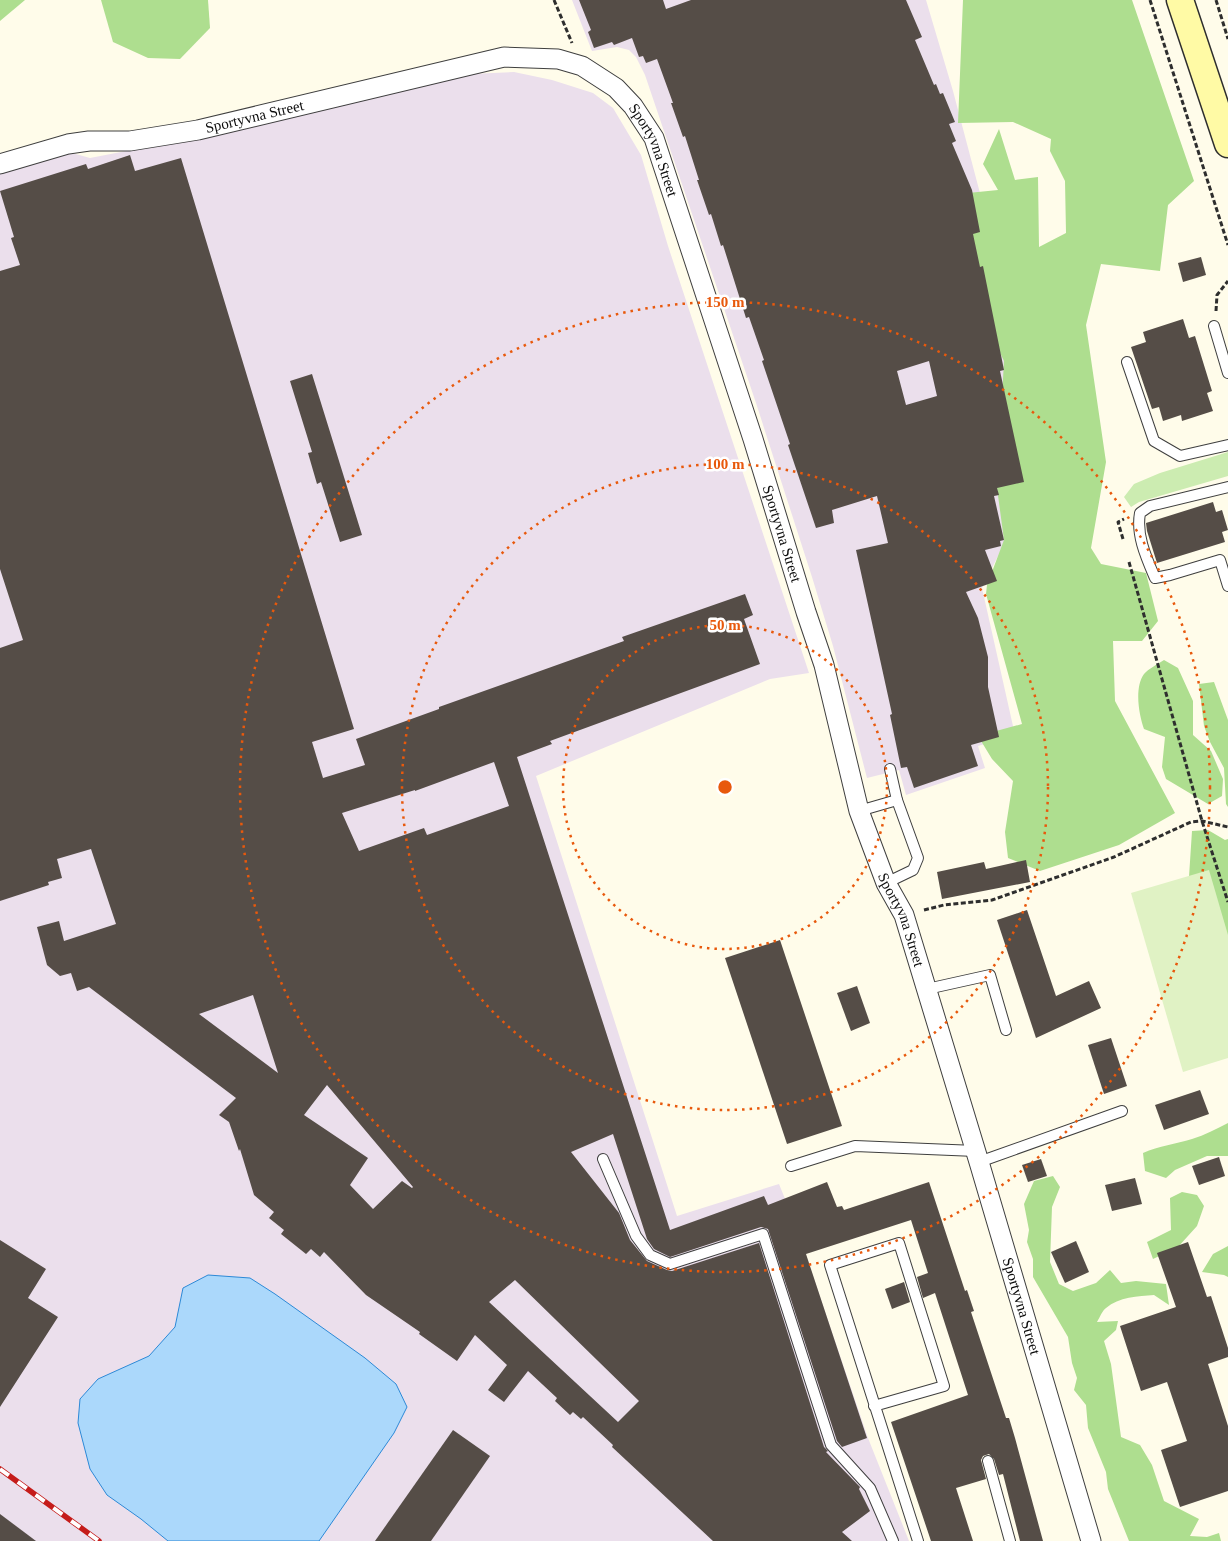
<svg xmlns="http://www.w3.org/2000/svg" width="1228" height="1541" viewBox="0 0 1228 1541" font-family="'Times New Roman',serif">
<style>
.industrial{fill:#ebdfec}
.green{fill:#ccecb1}
.forest{fill:#aede8f}
.pitch{fill:#e0f2c4}
.water{fill:#abd8fb;stroke:#2c89d7}
.building{fill:#554d47;fill-rule:evenodd}
.lines{fill:none;stroke-linecap:round;stroke-linejoin:round}
.service-casing{stroke:#3f3f3f;stroke-width:12}
.minor-casing{stroke:#3f3f3f;stroke-width:21}
.secondary-casing{stroke:#2e2e2e;stroke-width:29}
.path{stroke:#2e2e2e;stroke-width:3;stroke-dasharray:5 2.5;stroke-linecap:butt}
.service{stroke:#fff;stroke-width:10}
.minor{stroke:#fff;stroke-width:19}
.secondary{stroke:#fffaa5;stroke-width:26}
.rail-casing{stroke:#c51c1a;stroke-width:5.5}
.rail{stroke:#fff;stroke-width:4;stroke-dasharray:11;stroke-linecap:butt}
.ring{fill:none;stroke:#e8590c;stroke-width:2.5;stroke-dasharray:2.5 5}
.labels{text-anchor:middle;dominant-baseline:central;stroke-width:5;stroke-linejoin:round;paint-order:stroke}
.street-label{font-size:15px;fill:#0c0c0c;stroke:#fff}
.centre{fill:#e8590c;stroke:#fff;stroke-width:2.5}
.ring-label{font-size:15px;text-anchor:middle;font-weight:bold;fill:#e8590c;stroke:#fff;stroke-width:5;stroke-linejoin:round;paint-order:stroke}
</style>
<rect width="100%" height="100%" fill="#fffcea"/>
<g class="industrial">
<polygon points="572,0 926,0 953,91 981,197 1035,482 982,588 1015,735 978,746 985,768 906,795 899,770 867,778 833,646 812,577 756,403 645,75 636,57 629,50 617,47 592,51"/>
<polygon points="514,72 552,80 593,93 613,108 641,155 668,246 809,673 770,679 536,776 677,1216 779,1184 796,1226 868,1438 909,1541 0,1541 0,174 72,153 90,158 214,134 470,74"/>
</g>
<polygon class="green" points="1228,452 1228,476 1139,502 1131,507 1124,497 1134,484 1160,473"/>
<g class="forest">
<polygon points="0,0 25,0 0,21"/>
<polygon points="101,0 208,0 210,28 180,59 148,58 113,42"/>
<polygon points="963,0 1132,0 1194,181 1168,205 1160,271 1101,264 1086,325 1106,462 1091,548 1101,564 1146,573 1158,621 1142,641 1113,641 1115,701 1175,813 1119,845 1040,871 1008,858 1005,832 1013,781 992,759 978,736 1022,724 986,594 987,585 1004,540 997,488 1004,361 956,261 958,194 998,190 983,164 999,129 1015,180 1038,177 1039,247 1066,233 1065,181 1050,151 1051,139 1013,122 958,123"/>
<path d="M1164,660L1178,668L1193,701V735L1211,751L1223,779L1222,796L1208,804L1166,779L1162,767L1165,737L1144,729C1139,715 1134,688 1144,674C1148,669 1158,664 1164,660Z"/>
<polygon points="1214,682 1228,720 1228,807 1226,804 1224,768 1210,742 1204,726 1199,684"/>
<polygon points="1208,830 1225,840 1228,839 1228,1011 1188,892 1192,831"/>
<path d="M1228,1123V1156H1207L1175,1170L1166,1178L1145,1171L1143,1153C1159,1146 1176,1144 1192,1139C1205,1135 1216,1129 1228,1123Z"/>
<path d="M1053,1176L1060,1187L1052,1207L1050,1262L1059,1284L1073,1291L1096,1283L1110,1270L1121,1283L1136,1281L1166,1284L1169,1305L1154,1295C1138,1296 1119,1297 1106,1308C1102,1311 1100,1317 1097,1322L1118,1321L1116,1330L1104,1341L1111,1364L1121,1437L1140,1445L1152,1465L1164,1501L1199,1519L1190,1536L1207,1537L1219,1533L1221,1541H1129L1108,1489L1106,1472L1088,1428L1086,1405L1074,1390L1077,1378L1072,1363L1068,1337L1033,1277V1259L1027,1242L1029,1230L1024,1204L1034,1181Z"/>
<polygon points="1182,1192 1197,1195 1204,1206 1197,1226 1178,1247 1153,1259 1147,1242 1171,1230 1170,1198"/>
<polygon points="1228,1246 1228,1277 1224,1275 1202,1272 1213,1254"/>
</g>
<polygon class="pitch" points="1209,870 1228,935 1228,1058 1183,1072 1131,893"/>
<polygon class="water" points="208,1275 250,1278 275,1294 365,1358 396,1384 407,1407 394,1433 319,1541 168,1541 141,1519 107,1495 90,1469 78,1423 80,1399 98,1379 149,1356 175,1327 183,1288"/>
<g class="building">
<path d="M579,0H663L666,9L691,0H906L922,37L915,40L934,85L936,84L940,94L943,93L955,122L949,124L956,141L952,143L972,190L980,232L973,234L980,267L983,266L1004,370L1000,371L1024,482L997,488L999,495L994,496L1004,540L1000,541L1001,546L985,550L997,581L966,592L978,618L988,657V687L999,737L971,745L978,766L914,788L907,767L901,768L890,715L892,714L856,550L888,543L877,496L832,510L834,523L816,528L788,445L790,444L762,361L764,360L749,317L746,318L723,245L721,246L711,214L709,215L697,180H699L685,136L683,137L671,103H673L657,59L646,63L643,56L639,57L632,38L614,45L612,42L594,48L588,32L591,30ZM929,361L937,396L906,405L897,371Z"/>
<path d="M130,155L135,171L181,158L354,729L312,742L323,778L365,765L356,739L439,709V707L624,641L622,637L745,594L753,615L744,619L760,664L550,741L552,744L517,757L670,1230L764,1196L768,1205L827,1182L837,1207L842,1206L844,1210L929,1182L965,1291L967,1290L974,1311L971,1312L1006,1418H1009L1015,1438L1043,1541H1020L1003,1474L999,1475L994,1459L989,1454L983,1456L981,1460L986,1479L956,1488L973,1541H931L891,1422L968,1395L935,1293L923,1298L917,1277L928,1273L911,1220L806,1254L867,1438L842,1447L837,1441L768,1229L761,1227L670,1257L654,1249L647,1239L613,1134L571,1152L619,1213L630,1240L647,1261L667,1270L672,1271L759,1243L824,1447L828,1451L826,1452L860,1487L859,1489L870,1511L842,1532L852,1541H713L612,1447L613,1445L583,1417L581,1419L573,1412L570,1415L555,1401L557,1398L528,1371L504,1402L488,1390L507,1365L475,1335L457,1361L419,1334L420,1332L366,1295L324,1252L320,1257L311,1249L306,1254L281,1234L284,1230L269,1218L274,1212L254,1195L240,1149L239,1151L229,1122L219,1115L236,1098L89,987L77,991L71,973L60,976L47,965L37,927L59,921L64,941L116,924L91,849L57,859L62,878L48,882L49,885L0,901V648L23,640L0,569V271L20,265L11,238L14,237L0,191L86,164L88,169ZM494,762L509,806L427,835L424,828L359,851L342,813L415,790V791ZM253,995L278,1073L199,1014ZM327,1085L413,1187L412,1188L402,1181L373,1209L350,1185L368,1158L304,1115ZM515,1280L639,1401L618,1422L489,1302Z"/>
<polygon points="1201,257 1206,275 1183,282 1178,263"/>
<polygon points="1183,319 1189,338 1195,336 1212,391 1207,393 1213,411 1182,421 1181,415 1163,421 1159,407 1152,409 1131,347 1146,342 1143,332"/>
<polygon points="312,374 362,535 340,542 321,482 317,484 308,453 312,452 290,381"/>
<polygon points="1213,502 1216,512 1222,510 1228,530 1222,532 1225,542 1157,563 1147,531 1146,523"/>
<polygon points="1026,860 1030,882 942,899 937,872 984,862 986,869"/>
<polygon points="1027,910 1056,996 1089,981 1101,1008 1036,1038 997,920"/>
<polygon points="780,940 842,1126 787,1144 725,958"/>
<polygon points="857,986 870,1023 851,1031 837,993"/>
<polygon points="1111,1038 1127,1086 1104,1094 1088,1045"/>
<polygon points="1200,1090 1209,1114 1164,1130 1155,1105"/>
<polygon points="1219,1157 1225,1176 1199,1185 1192,1166"/>
<polygon points="1041,1159 1047,1176 1028,1182 1022,1165"/>
<polygon points="1135,1178 1142,1204 1112,1211 1105,1185"/>
<polygon points="0,1240 46,1269 28,1298 58,1317 0,1407"/>
<polygon points="1076,1241 1089,1272 1065,1283 1051,1252"/>
<polygon points="1188,1242 1207,1297 1211,1296 1228,1348 1228,1357 1208,1364 1228,1426 1228,1491 1180,1507 1161,1450 1187,1441 1167,1382 1141,1391 1120,1326 1176,1307 1157,1253"/>
<polygon points="904,1282 910,1302 892,1309 885,1289"/>
<polygon points="453,1430 490,1456 431,1541 375,1541"/>
<polygon points="0,1514 36,1541 0,1541"/>
</g>
<g class="lines">
<defs>
<g id="service">
<polyline points="1214,326 1228,373"/>
<polyline points="1127,362 1154,441 1180,456 1228,445"/>
<path d="M1228,487L1150,506L1140,513C1136,535 1146,557 1155,578L1170,575L1220,560L1228,586"/>
<polyline points="859,811 897,800 890,769"/>
<polyline points="886,883 913,870 918,858 897,800"/>
<polyline points="927,989 990,975 1006,1030"/>
<polyline points="603,1159 636,1236 650,1255 670,1264 763,1234 831,1445 870,1488 893,1541"/>
<polyline points="979,1162 1122,1111"/>
<polyline points="791,1166 855,1146 976,1151"/>
<path d="M874,1406L944,1386L899,1243L830,1265C859,1357 888,1449 918,1541"/>
<polyline points="988,1461 1010,1541"/>
</g>
<g id="minor">
<path id="s1" d="M0,164L68,144L89,141H130L198,130L504,57L558,59L582,66L616,88L633,106L654,138L753,439L806,612L824,665L859,811L886,883L904,915L979,1162L1091,1541"/>
</g>
<polyline id="secondary" points="1180,0 1228,144"/>
</defs>
<use href="#service" class="service-casing"/>
<use href="#minor" class="minor-casing"/>
<use href="#secondary" class="secondary-casing"/>
<g class="path">
<polyline points="554,0 572,43"/>
<polyline points="1150,0 1228,245"/>
<polyline points="1216,0 1228,39"/>
<polyline points="1216,311 1217,295 1228,281"/>
<polyline points="1123,539 1118,522 1124,519"/>
<polyline points="1129,562 1202,821 1228,902"/>
<polyline points="924,910 944,905 992,900 1114,857 1191,822 1202,821 1228,827"/>
</g>
<use href="#service" class="service"/>
<use href="#minor" class="minor"/>
<use href="#secondary" class="secondary"/>
<defs>
<polyline id="rail" points="0,1469 99,1541"/>
</defs>
<use href="#rail" class="rail-casing"/>
<use href="#rail" class="rail"/>
</g>
<g class="ring">
<circle cx="725" cy="787" r="162"/>
<circle cx="725" cy="787" r="323"/>
<circle cx="725" cy="787" r="485"/>
</g>
<g class="labels">
<g class="street-label">
<text stroke="none"><textPath href="#s1" startOffset="260">Sportyvna Street</textPath></text>
<text stroke="none"><textPath href="#s1" startOffset="710">Sportyvna Street</textPath></text>
<text stroke="none"><textPath href="#s1" startOffset="1115">Sportyvna Street</textPath></text>
<text stroke="none"><textPath href="#s1" startOffset="1520">Sportyvna Street</textPath></text>
<text stroke="none"><textPath href="#s1" startOffset="1925">Sportyvna Street</textPath></text>
</g>
</g>
<circle cx="725" cy="787" r="8" class="centre"/>
<g class="ring-label">
<text x="725" y="307">150 m</text>
<text x="725" y="469">100 m</text>
<text x="725" y="630">50 m</text>
</g>
</svg>
